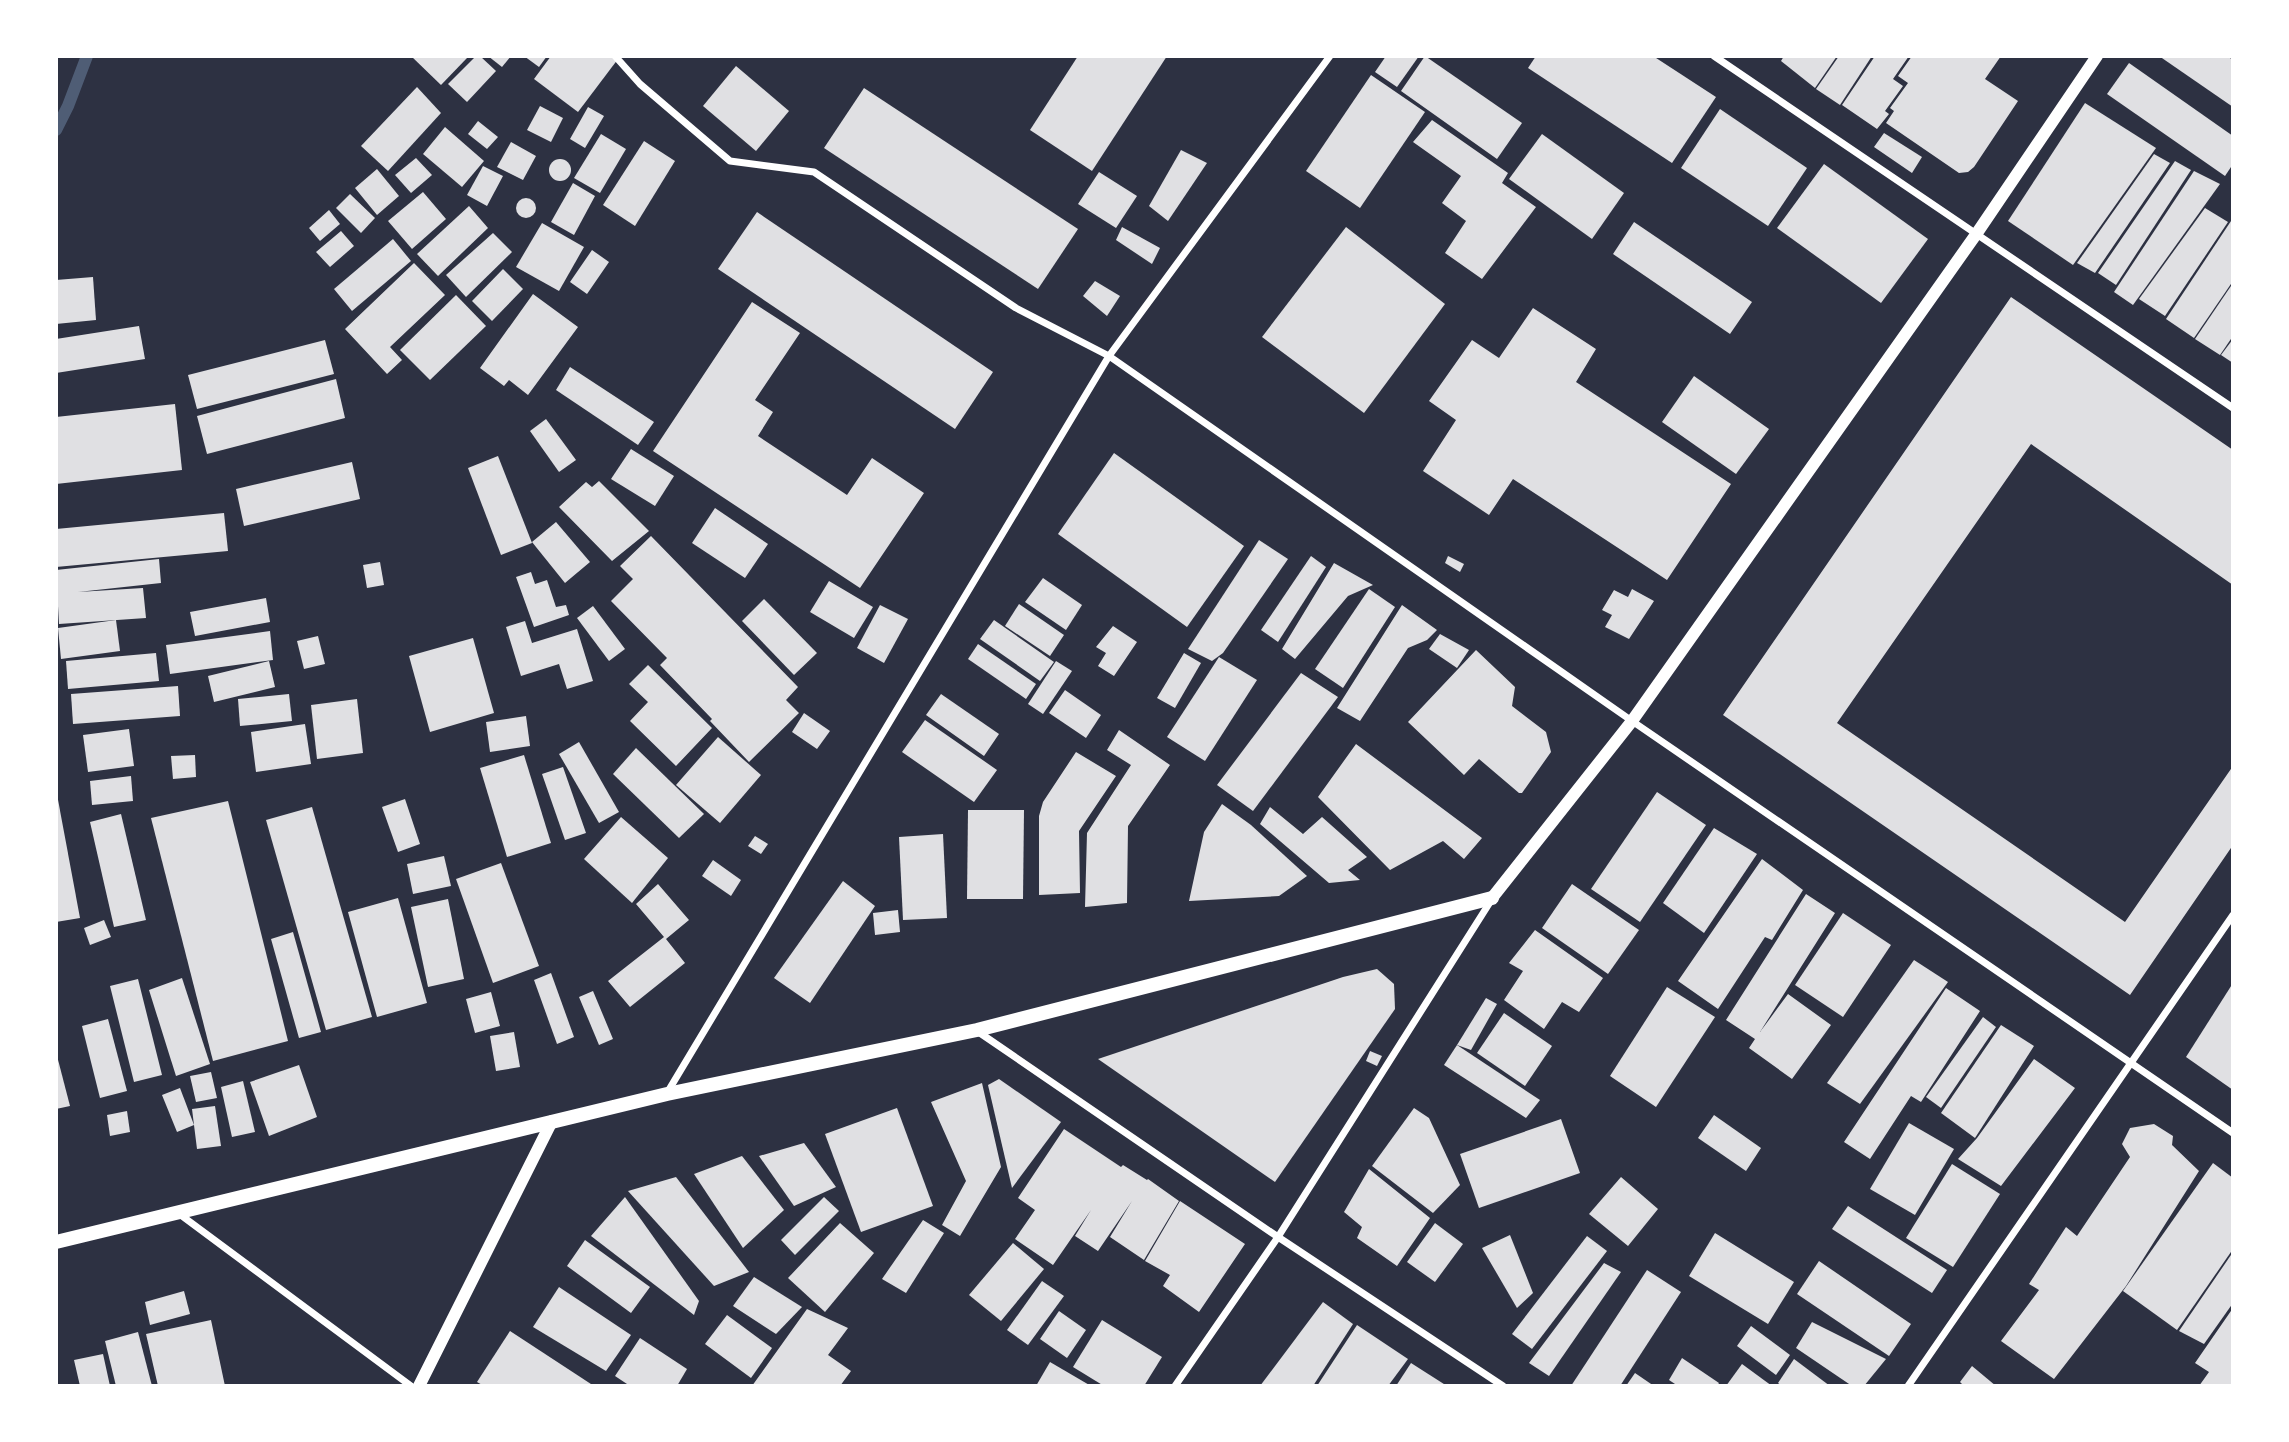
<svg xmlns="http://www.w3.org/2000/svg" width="2289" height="1442" viewBox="0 0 2289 1442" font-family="'Noto Sans',sans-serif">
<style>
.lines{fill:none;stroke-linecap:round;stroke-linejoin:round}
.stream{stroke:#4f5d75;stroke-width:12}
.building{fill:#e0e0e3}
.minor{stroke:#fff;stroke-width:7}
.tertiary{stroke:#fff;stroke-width:12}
.secondary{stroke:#fff;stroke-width:14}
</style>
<rect width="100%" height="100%" fill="#2d3142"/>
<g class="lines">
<polyline class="stream" points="56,130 68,106 87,56"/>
</g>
<g class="building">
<polygon points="411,56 465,56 467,58 441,85"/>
<polygon points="476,56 480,56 496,71 467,102 448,84"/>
<polygon points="488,56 511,56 502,67"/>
<polygon points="524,56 547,56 539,67"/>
<polygon points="551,56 613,56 618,59 578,112 534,79"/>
<polygon points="1078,56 1167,56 1092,171 1030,130"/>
<polygon points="1386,56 1419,56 1397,87 1375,72"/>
<polygon points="1425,56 1522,123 1497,159 1401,91"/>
<polygon points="1536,56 1653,56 1716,97 1672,163 1528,68"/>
<polygon points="1784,56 1837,56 1815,88 1781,61"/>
<polygon points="1839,56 1872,56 1840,105 1816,89"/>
<polygon points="1875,56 1909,56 1893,79 1903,86 1885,111 1889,114 1877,129 1842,105"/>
<polygon points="1912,56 2001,56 1985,79 2018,101 1974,167 1968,172 1959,173 1886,123 1894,111 1890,108 1908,83 1898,76"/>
<polygon points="2159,56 2227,56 2233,60 2233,107"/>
<polygon points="2129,63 2233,136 2233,164 2225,176 2107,94"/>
<polygon points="736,66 789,111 756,151 703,106"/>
<polygon points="1371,75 1425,112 1360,208 1306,171"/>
<polygon points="417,87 441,113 388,171 361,146"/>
<polygon points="864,88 1078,229 1038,289 824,148"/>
<polygon points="2085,103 2156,148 2073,265 2008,221"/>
<polygon points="540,106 563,118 551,142 527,130"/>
<polygon points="588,107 604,116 585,148 570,139"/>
<polygon points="1720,109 1807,168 1768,226 1681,168"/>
<polygon points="1432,120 1508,173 1502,183 1536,207 1482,279 1445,253 1466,221 1442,203 1461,176 1413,142"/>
<polygon points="478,121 498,137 487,149 468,134"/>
<polygon points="445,127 484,161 462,187 423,154"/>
<polygon points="1884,133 1922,157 1912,173 1874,147"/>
<polygon points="601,134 626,149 600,193 574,178"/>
<polygon points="1542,134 1624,193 1592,239 1509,179"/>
<polygon points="644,141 675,161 635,226 603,205"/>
<polygon points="511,142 536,156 523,180 497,167"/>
<polygon points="1181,150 1207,163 1168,221 1149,206"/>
<polygon points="2154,154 2170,163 2095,273 2077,263"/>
<polygon points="416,158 432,175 411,193 395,175"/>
<circle cx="560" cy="170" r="11"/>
<polygon points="2175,161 2191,170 2116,285 2098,273"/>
<polygon points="1824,164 1928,239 1881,303 1777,228"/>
<polygon points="483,166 503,176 487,206 467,195"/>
<polygon points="377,169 399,196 377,215 355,188"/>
<polygon points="2194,171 2220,184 2133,305 2114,292"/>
<polygon points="1099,172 1137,196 1116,228 1078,204"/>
<polygon points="573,183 595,196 574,235 551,222"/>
<polygon points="423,192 446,219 412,249 388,221"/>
<polygon points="350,194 375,218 361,233 336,208"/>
<circle cx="526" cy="208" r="10"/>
<polygon points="469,206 488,228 438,276 417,254"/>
<polygon points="2205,208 2228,222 2165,316 2139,299"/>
<polygon points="329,210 340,224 320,241 309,228"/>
<polygon points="757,212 993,372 955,429 718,269"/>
<polygon points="2233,218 2233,281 2194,338 2166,319"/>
<polygon points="1634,222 1752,302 1730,334 1613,254"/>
<polygon points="542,223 584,247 559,291 516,267"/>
<polygon points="1122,227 1160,248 1152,264 1116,240"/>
<polygon points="1346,227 1445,304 1364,413 1262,337"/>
<polygon points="341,231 354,246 330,267 316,252"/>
<polygon points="493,233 512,252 466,297 446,275"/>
<polygon points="393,239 411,261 352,311 334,289"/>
<polygon points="592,250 609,262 587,294 570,282"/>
<polygon points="414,263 445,295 390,347 402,360 387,374 345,329"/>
<polygon points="503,269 523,289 492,321 472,301"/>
<polygon points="93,277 96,320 56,324 56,280"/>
<polygon points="1095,281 1120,296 1107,316 1083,296"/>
<polygon points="2233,283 2233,336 2220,355 2195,339"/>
<polygon points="533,294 578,327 528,395 509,380 504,386 480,368"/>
<polygon points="456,295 486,326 430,380 400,350"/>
<polygon points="2011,297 2233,450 2233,585 2031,444 1837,723 2125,922 2233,766 2233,845 2130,995 1723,715"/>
<polygon points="752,302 800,333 755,400 773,412 758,436 847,495 872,458 924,493 860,588 653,451"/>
<polygon points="1533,308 1596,349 1576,382 1731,484 1667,580 1513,479 1489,515 1423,471 1456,420 1429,401 1472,340 1499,358"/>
<polygon points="139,326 145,359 56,373 56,339"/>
<polygon points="2233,339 2233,363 2221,355"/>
<polygon points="325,340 334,374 197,409 188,375"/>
<polygon points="570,367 654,422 638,445 556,390"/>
<polygon points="1694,376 1769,429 1736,474 1662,422"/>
<polygon points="336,379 345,418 207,454 197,416"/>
<polygon points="175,404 182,470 56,484 56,417"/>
<polygon points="546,419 576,460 559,472 530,431"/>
<polygon points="631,449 674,476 655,506 611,479"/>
<polygon points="1114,453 1244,546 1187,627 1058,534"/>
<polygon points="498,456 532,543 501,555 468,468"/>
<polygon points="352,462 360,499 244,526 236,489"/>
<polygon points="599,481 649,531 612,561 559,507 586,482 592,487"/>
<polygon points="715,508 768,544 745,578 692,543"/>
<polygon points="224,513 228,551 56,567 56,529"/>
<polygon points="556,522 590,562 565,583 532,542"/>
<polygon points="651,536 798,687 786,700 799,713 749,762 710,721 712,719 660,665 667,658 611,601 633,579 620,566"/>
<polygon points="1259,540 1288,559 1223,653 1212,661 1188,649"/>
<polygon points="1311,556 1326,567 1278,642 1261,630"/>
<polygon points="1448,556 1464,564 1460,572 1445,563"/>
<polygon points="159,559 161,583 78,592 143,588 146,618 59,624 56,570"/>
<polygon points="380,562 384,585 367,588 363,565"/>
<polygon points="1334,563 1373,585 1348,596 1295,659 1282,649"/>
<polygon points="531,572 535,584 547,580 556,607 566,605 569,615 534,627 516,577"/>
<polygon points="1043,578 1082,605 1066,630 1025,602"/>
<polygon points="829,581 873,607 854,638 810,612"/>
<polygon points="1369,589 1395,607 1343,688 1315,669"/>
<polygon points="1632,589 1654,601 1629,639 1605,627 1612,615 1602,610 1614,590 1628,597"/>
<polygon points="266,598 270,622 195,636 190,612"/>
<polygon points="764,599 817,653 794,675 742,621"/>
<polygon points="1019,604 1064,635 1050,656 1005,626"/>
<polygon points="880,605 908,619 884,663 857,648"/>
<polygon points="1402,605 1437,630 1427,640 1408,648 1360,721 1337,708"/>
<polygon points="593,606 625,649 609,661 577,618"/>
<polygon points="116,620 120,651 61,659 58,628"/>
<polygon points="994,620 1054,662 1040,681 980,639"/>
<polygon points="525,621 532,643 577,629 593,681 567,689 559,664 521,676 506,627"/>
<polygon points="1113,626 1137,642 1114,676 1098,666 1106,653 1096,647"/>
<polygon points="270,631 273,660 170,674 166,645"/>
<polygon points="1440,634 1469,650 1457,668 1429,649"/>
<polygon points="318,636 325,664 304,669 297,641"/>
<polygon points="473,638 494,713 430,732 409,656"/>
<polygon points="978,644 1036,684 1026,699 968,659"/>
<polygon points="1476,650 1515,687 1512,706 1546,732 1551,752 1522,793 1519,793 1479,759 1464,775 1408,722"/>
<polygon points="156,653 159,681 68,689 66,661"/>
<polygon points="1184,653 1201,663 1175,708 1157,698"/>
<polygon points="1219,657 1257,680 1205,761 1167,737"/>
<polygon points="269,661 275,687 214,702 208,676"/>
<polygon points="1056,661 1072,671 1043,714 1028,704"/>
<polygon points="648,665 712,728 676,766 630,721 648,702 629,684"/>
<polygon points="1301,673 1338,697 1253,811 1217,785"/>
<polygon points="178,686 180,716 73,724 71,694"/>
<polygon points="1065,690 1101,715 1086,738 1049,713"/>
<polygon points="289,694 292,721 240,726 238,699"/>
<polygon points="941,694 999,734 984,756 926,715"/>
<polygon points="357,699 363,753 317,759 311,705"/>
<polygon points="804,713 830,731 817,749 792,732"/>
<polygon points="526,716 530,746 490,752 486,722"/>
<polygon points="925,720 997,770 974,802 902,752"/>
<polygon points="305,724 311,764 256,772 251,732"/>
<polygon points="129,729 134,766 88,772 83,735"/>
<polygon points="1119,730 1170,765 1128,826 1127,903 1085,907 1087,833 1131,765 1107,750"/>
<polygon points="718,737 761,775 720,823 676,785"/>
<polygon points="579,742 619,812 599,823 559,754"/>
<polygon points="1356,744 1482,838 1464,859 1443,841 1390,870 1318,797"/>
<polygon points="636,748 704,814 679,838 613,774"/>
<polygon points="1076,752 1116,776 1079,831 1080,893 1039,895 1039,816 1043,802"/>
<polygon points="195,755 196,777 173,779 171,756"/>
<polygon points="524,755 551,843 507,857 480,768"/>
<polygon points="563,767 586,833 565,840 542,774"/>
<polygon points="131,776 133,801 92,805 90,781"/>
<polygon points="56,789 80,918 56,922"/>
<polygon points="1657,792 1706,825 1640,922 1591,889"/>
<polygon points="405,799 420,844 398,852 382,807"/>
<polygon points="228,801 288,1041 213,1061 151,818"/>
<polygon points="1222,804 1251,825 1307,876 1279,896 1189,901 1204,832"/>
<polygon points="312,807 372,1017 326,1030 266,820"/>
<polygon points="1270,807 1303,834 1322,817 1367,857 1348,870 1360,880 1329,883 1260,824"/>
<polygon points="968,810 1024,810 1023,899 967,899"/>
<polygon points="121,814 146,920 114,927 90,822"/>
<polygon points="621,817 668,858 632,903 584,859"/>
<polygon points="1714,828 1757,854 1704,933 1663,903"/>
<polygon points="943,834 947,918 903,920 899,837"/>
<polygon points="755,836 768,844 761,854 748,846"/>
<polygon points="444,856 451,886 413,894 407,864"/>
<polygon points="1762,859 1803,890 1772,940 1765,937 1718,1009 1678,981"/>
<polygon points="713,860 741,880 731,896 702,876"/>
<polygon points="501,863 539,966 493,983 456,879"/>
<polygon points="843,881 875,906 810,1003 774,978"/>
<polygon points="658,884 689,920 666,939 685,963 630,1007 608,981 664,937 636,904"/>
<polygon points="1572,884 1639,930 1608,974 1542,928"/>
<polygon points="1806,894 1835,913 1760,1032 1788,994 1831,1025 1792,1079 1749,1048 1755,1039 1726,1020"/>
<polygon points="398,898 427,1003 377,1017 348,912"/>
<polygon points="448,899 464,979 428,987 411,907"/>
<polygon points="898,910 900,932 875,935 873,913"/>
<polygon points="1843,913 1891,945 1843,1017 1795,985"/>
<polygon points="104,920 111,937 90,945 84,928"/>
<polygon points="1535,930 1603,978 1579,1012 1562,1002 1544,1029 1504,1000 1523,971 1509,963"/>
<polygon points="293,932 321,1032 299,1038 271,939"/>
<polygon points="1914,960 1948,982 1860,1104 1827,1083"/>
<polygon points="1377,969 1394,984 1395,1009 1275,1182 1098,1059 1343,977"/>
<polygon points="551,973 574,1037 557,1044 534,980"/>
<polygon points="182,978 210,1064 176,1076 149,990"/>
<polygon points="138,979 162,1075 134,1082 110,986"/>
<polygon points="2233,983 2233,1090 2186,1057"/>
<polygon points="1667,987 1715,1017 1656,1107 1610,1076"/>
<polygon points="1946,988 1980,1011 1921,1102 1911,1096 1870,1159 1844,1142"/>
<polygon points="593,991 613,1039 599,1045 579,997"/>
<polygon points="491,992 500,1026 475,1033 466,999"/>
<polygon points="1486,998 1497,1004 1471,1050 1457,1045"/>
<polygon points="1504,1013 1552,1046 1525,1086 1477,1053"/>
<polygon points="1983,1017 1996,1027 1941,1108 1926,1097"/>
<polygon points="108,1019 127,1091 100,1098 82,1026"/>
<polygon points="2001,1025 2034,1046 1975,1138 1941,1113"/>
<polygon points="514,1032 520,1067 496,1071 490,1036"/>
<polygon points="1457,1045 1540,1100 1526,1118 1444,1065"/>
<polygon points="1370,1051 1382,1056 1377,1066 1366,1061"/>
<polygon points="56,1052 70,1106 56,1109"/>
<polygon points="2034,1059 2075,1088 2001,1186 1958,1159 1977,1138"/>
<polygon points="299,1065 317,1117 269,1136 250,1082"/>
<polygon points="211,1072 217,1098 196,1102 190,1076"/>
<polygon points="999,1079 1061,1122 1012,1188 988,1085"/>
<polygon points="243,1081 255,1132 232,1137 221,1087"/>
<polygon points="982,1083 1001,1167 960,1236 942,1225 966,1181 931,1102"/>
<polygon points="180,1088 194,1125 177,1132 162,1095"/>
<polygon points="215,1106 221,1146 197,1149 192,1109"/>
<polygon points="897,1108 933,1206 861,1232 825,1134"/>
<polygon points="1414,1108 1429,1118 1460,1185 1433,1213 1372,1166"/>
<polygon points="127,1111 130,1132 110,1136 107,1115"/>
<polygon points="1714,1115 1761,1148 1746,1171 1698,1138"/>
<polygon points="1561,1119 1580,1173 1479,1208 1460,1154"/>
<polygon points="1909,1123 1954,1149 1915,1215 1870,1189"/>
<polygon points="2154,1124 2173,1136 2172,1145 2199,1171 2126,1286 2054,1379 2001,1341 2039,1290 2029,1284 2066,1227 2077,1236 2130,1157 2122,1144 2130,1128"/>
<polygon points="1064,1129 1121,1167 1123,1165 1147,1180 1148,1179 1179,1201 1144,1260 1110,1237 1132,1201 1098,1251 1075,1236 1091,1210 1053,1265 1015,1239 1035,1210 1018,1198"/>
<polygon points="804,1143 836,1187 794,1206 759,1156"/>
<polygon points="742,1156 784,1210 743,1248 694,1174"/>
<polygon points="2213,1163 2233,1178 2233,1249 2177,1330 2123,1291"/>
<polygon points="1952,1164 2000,1194 1953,1267 1906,1238"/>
<polygon points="1369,1169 1430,1218 1397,1266 1357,1238 1362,1227 1344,1212"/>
<polygon points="676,1177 749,1272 714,1286 628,1191"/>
<polygon points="1621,1177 1658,1209 1628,1246 1589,1214"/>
<polygon points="625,1197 699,1301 694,1315 591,1236"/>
<polygon points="824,1197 839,1211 795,1255 781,1240"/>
<polygon points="1180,1201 1245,1244 1199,1312 1163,1286 1170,1275 1145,1261"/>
<polygon points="1848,1206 1947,1270 1932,1293 1832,1229"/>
<polygon points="923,1220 944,1233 906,1293 882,1279"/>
<polygon points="840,1223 874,1253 825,1312 788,1278"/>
<polygon points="1435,1223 1463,1244 1435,1282 1407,1262"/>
<polygon points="1715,1233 1794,1282 1768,1324 1689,1276"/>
<polygon points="1510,1235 1533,1293 1517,1308 1482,1248"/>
<polygon points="1587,1236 1607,1251 1532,1349 1512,1334"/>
<polygon points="585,1240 650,1287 631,1313 567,1266"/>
<polygon points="1013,1243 1044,1269 1001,1321 969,1295"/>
<polygon points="2233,1252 2233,1303 2204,1344 2179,1331"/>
<polygon points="1819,1261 1911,1324 1889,1356 1797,1294"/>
<polygon points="1604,1263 1621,1272 1549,1376 1529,1363"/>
<polygon points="1647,1270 1681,1292 1620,1386 1571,1386"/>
<polygon points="754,1277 802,1307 776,1334 733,1306"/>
<polygon points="1042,1281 1064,1296 1028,1345 1007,1330"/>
<polygon points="559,1287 631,1335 606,1371 533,1327"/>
<polygon points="184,1291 190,1314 150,1325 145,1302"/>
<polygon points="1323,1302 1353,1324 1313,1386 1260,1386"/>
<polygon points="2233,1308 2233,1384 2232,1386 2199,1386 2209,1372 2195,1363"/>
<polygon points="807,1309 848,1328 828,1355 851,1371 840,1386 752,1386"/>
<polygon points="1059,1311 1086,1330 1067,1358 1040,1339"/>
<polygon points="727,1315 772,1348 751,1378 705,1344"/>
<polygon points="211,1320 225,1386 158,1386 146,1334"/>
<polygon points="1102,1320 1162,1357 1144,1386 1104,1386 1073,1367"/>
<polygon points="1812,1322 1886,1359 1864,1386 1852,1386 1796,1348"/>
<polygon points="1357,1325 1408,1359 1388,1386 1317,1386"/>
<polygon points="1751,1326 1790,1355 1776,1375 1737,1346"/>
<polygon points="510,1331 594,1386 484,1386 477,1382"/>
<polygon points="138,1332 152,1386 116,1386 105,1341"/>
<polygon points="640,1338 687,1369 677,1386 630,1386 615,1376"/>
<polygon points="103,1354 110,1386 80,1386 74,1360"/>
<polygon points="1682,1358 1719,1383 1717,1386 1678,1386 1669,1380"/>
<polygon points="1794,1359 1830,1386 1782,1386 1778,1383"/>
<polygon points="1050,1362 1091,1386 1036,1386"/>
<polygon points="1411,1363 1447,1386 1396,1386"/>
<polygon points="1742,1364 1772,1386 1726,1386"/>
<polygon points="1972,1366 1996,1386 1964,1386 1960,1382"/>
<polygon points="1635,1373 1654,1386 1626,1386"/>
</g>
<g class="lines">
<g class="minor">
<polyline points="615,56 640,84 730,161 814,172 1016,308 1109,356 1632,721 2233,1133"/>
<polyline points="1714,56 2233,408"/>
<polyline points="977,1031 1278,1237 1503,1386"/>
<polyline points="667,1093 1109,356 1330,56"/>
<polyline points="178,1213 411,1386"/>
<polyline points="1175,1386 1278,1237 1492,899"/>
<polyline points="1908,1386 2233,915"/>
</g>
<g class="tertiary">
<polyline points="1492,898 1632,721 1977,233 2097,56"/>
<polyline points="419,1386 552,1121"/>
</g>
<polyline class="secondary" points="56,1242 667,1094 977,1030 1492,898"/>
</g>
<rect width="2289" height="1442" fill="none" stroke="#ffffff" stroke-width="116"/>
</svg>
